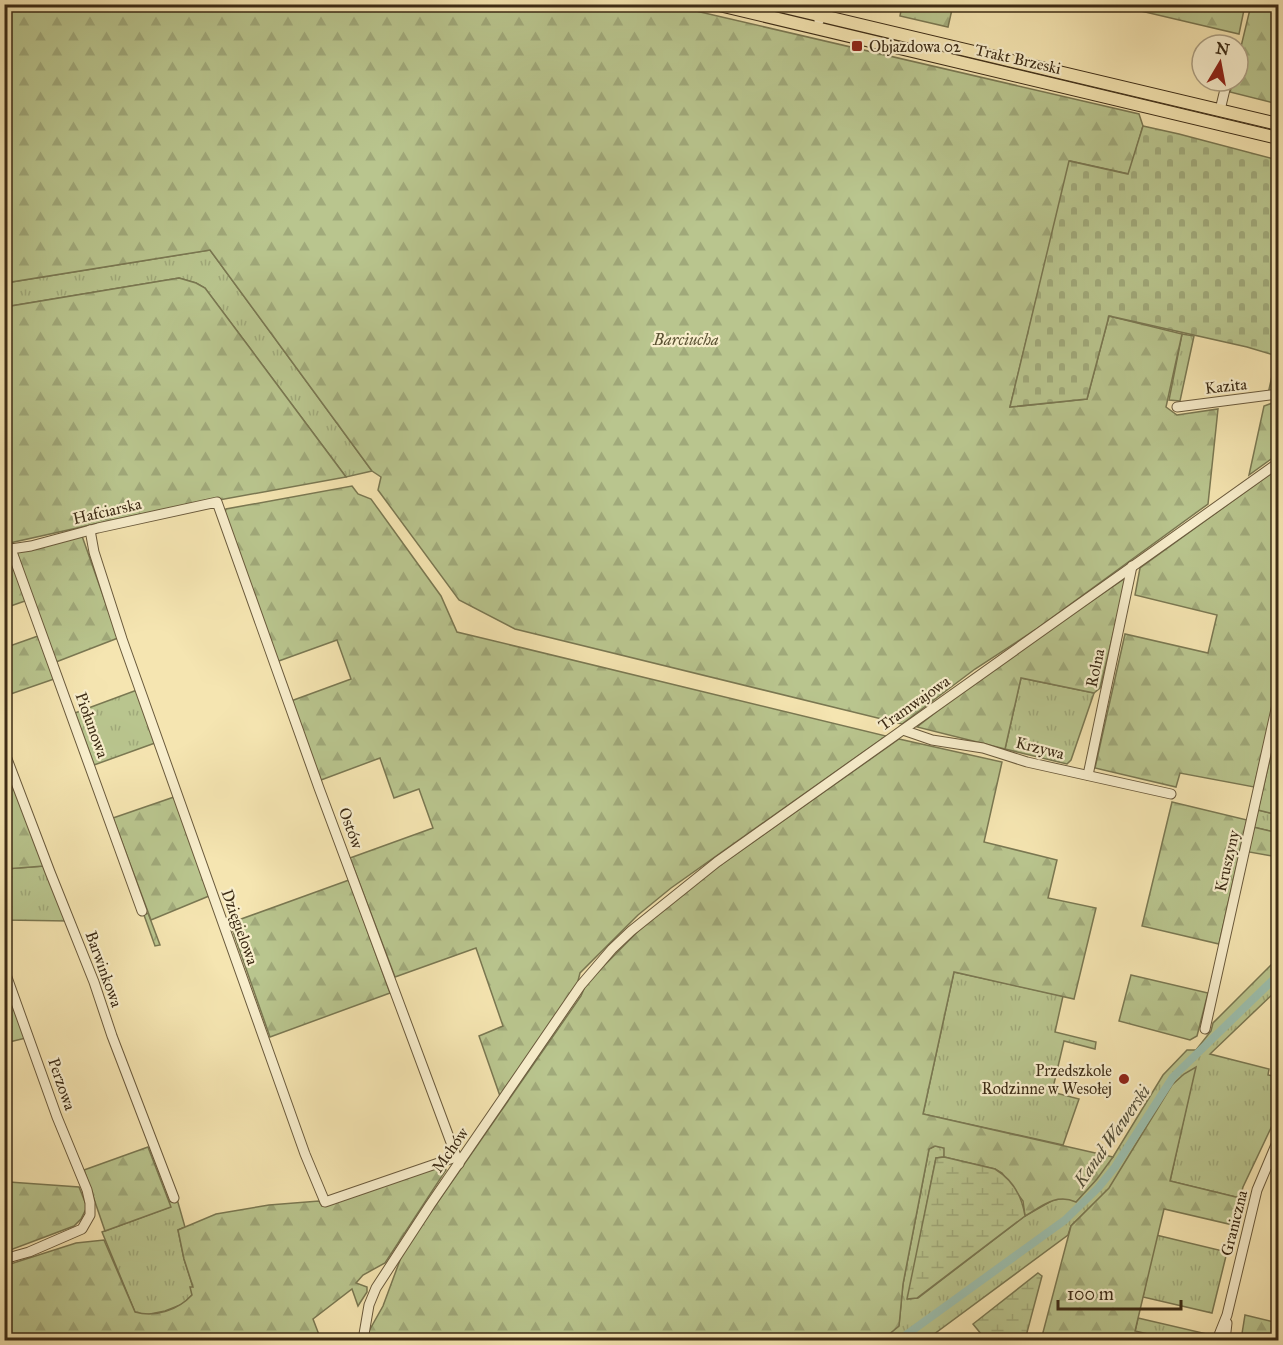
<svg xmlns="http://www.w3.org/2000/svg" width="1283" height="1345" viewBox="0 0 1283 1345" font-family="'IM FELL Great Primer',serif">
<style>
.grass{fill:url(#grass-tufts);stroke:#7a7852;stroke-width:1.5}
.forest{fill:url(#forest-firs);stroke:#7a7852;stroke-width:1.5}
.wetland{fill:url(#wetland-marsh);stroke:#7a7852;stroke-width:1.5}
.cemetery{fill:url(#cemetery-stones);stroke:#7a7852;stroke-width:1.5}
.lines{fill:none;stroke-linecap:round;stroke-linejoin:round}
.canal{stroke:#9cbfae;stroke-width:8}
.minor-casing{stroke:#6a5a3c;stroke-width:11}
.major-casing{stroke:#3c2b15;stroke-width:14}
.minor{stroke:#f8eecc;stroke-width:9}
.major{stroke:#f5e5b1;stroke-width:12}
.poi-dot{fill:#8f2418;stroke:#f8eecc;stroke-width:2}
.labels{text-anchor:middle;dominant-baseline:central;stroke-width:4.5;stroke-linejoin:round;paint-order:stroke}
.poi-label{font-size:16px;fill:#3c2b15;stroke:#f8eecc;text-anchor:start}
.street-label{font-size:16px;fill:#3c2b15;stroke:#f8eecc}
.park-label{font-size:16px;font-style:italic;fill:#5b5233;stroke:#f8eecc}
.water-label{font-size:18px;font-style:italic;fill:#54503b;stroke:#f8eecc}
</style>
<defs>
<pattern id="grass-tufts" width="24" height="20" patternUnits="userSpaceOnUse" patternTransform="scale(1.5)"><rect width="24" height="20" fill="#b9c58e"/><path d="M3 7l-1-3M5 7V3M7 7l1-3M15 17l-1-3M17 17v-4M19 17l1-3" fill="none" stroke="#a0a97a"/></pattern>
<pattern id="forest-firs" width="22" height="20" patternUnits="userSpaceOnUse" patternTransform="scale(1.5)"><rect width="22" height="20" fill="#b9c58e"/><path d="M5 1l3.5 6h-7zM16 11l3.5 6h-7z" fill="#a0a97a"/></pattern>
<pattern id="wetland-marsh" width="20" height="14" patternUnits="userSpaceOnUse" patternTransform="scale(1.5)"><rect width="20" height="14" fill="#b9c58e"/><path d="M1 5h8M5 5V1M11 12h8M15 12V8" fill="none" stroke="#a0a97a"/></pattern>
<pattern id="cemetery-stones" width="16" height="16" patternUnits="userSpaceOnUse" patternTransform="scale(1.5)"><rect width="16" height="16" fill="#b9c58e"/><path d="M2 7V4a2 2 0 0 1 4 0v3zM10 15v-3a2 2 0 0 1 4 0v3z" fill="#a0a97a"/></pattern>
</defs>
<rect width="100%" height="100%" fill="#f5e5b1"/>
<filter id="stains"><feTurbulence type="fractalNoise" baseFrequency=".00333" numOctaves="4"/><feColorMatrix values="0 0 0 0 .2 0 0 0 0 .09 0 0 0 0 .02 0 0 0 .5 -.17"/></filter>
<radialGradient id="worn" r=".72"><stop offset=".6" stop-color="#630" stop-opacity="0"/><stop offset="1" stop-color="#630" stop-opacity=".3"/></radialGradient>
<g class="grass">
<polygon points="210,250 372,471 346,477 205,288 196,283 179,278 5,307 5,283"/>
<polygon points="1182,334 1194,336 1180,401 1169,400"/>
<polygon points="1021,678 1094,693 1071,760 1067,764 1005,749"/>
<polygon points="137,690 155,743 94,765 75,713"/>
<polygon points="1258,810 1278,815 1278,833 1253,827"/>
<polygon points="44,866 68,921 5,920 5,869"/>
<polygon points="148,913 160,945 155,946 144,915"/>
<polygon points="1278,958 1278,989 1210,1054 1269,1069 1268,1075 1278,1077 1278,1113 1243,1187 1240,1198 1170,1181 1195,1068 1109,1189 1071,1226 1068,1235 926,1340 882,1340 899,1325 903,1284 929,1149 935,1146 945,1148 944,1157 936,1158 908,1299 918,1298 1025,1216 1053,1200 1067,1198 1113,1157 1163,1075 1187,1050 1196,1050 1211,1031 1213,1023"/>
<polygon points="954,972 1063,996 1055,1032 1096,1042 1095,1049 1064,1041 1052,1092 1079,1099 1063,1145 923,1114"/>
<polygon points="10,994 26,1038 5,1043 5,1006"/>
<polygon points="177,1199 185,1227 178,1230 184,1259 193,1287 192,1295 183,1304 165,1311 145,1315 135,1312 102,1232 170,1207 169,1202"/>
<polygon points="1156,1235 1227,1252 1212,1313 1143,1297"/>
<path d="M1138,1318L1207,1334V1336C1185,1345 1157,1337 1135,1332Z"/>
</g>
<g class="forest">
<polygon points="5,5 670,5 1139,114 1143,126 1129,174 1070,161 1010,407 1087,399 1109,316 1182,334 1166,407 1177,415 1218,409 1208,504 1035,630 975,669 902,724 515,629 459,600 378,490 381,477 372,471 210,250 5,283"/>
<polygon points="902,5 953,5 948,27 900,16"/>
<polygon points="1115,5 1115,4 1245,5 1239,34"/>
<polygon points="1251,5 1278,5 1278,104 1230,92 1233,81 1238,81 1238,59"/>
<polygon points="179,278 196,283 205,288 346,477 131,516 5,544 5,307"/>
<polygon points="1278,349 1278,393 1268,394"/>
<polygon points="1278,401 1278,454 1249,475 1264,406"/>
<polygon points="1278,468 1278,685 1254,787 1180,773 1176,787 1095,768 1125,634 1208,653 1217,615 1135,595 1140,568"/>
<polygon points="352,486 358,494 371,499 441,596 457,632 886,736 671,888 638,915 580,973 577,985 500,1096 479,1036 503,1026 476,948 395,977 350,858 433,828 419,789 394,798 380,758 321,780 291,701 351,679 337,640 276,662 224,515 226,509"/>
<polygon points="82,536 118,638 56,662 15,552"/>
<polygon points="4,552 10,553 25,601 5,608"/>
<polygon points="1127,577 1100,688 1094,693 1021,678 1005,749 917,727 986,673"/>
<polygon points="38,636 54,679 5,696 4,648"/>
<polygon points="1278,724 1278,815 1258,810"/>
<path d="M899,739L1002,762L984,842L1057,860L1048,898L1096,908L1074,999L954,972L923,1114L1113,1157L1097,1179L1076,1202C1056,1193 1042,1206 1025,1216L1023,1201L1002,1173L995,1169L944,1157V1148L935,1146L929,1149L903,1284L899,1326L882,1340H367L369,1331L383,1306L403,1252L581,996L586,984L652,917L702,878Z"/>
<polygon points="5,760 44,866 5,869"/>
<polygon points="174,797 209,896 151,920 113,818"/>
<polygon points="1172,802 1247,820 1219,944 1142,926"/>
<polygon points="1253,827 1278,833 1278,857 1249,852"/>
<polygon points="349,880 390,993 270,1037 230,923"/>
<polygon points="1131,975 1208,993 1197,1036 1190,1040 1119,1021"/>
<polygon points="1196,1067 1170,1181 1240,1198 1233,1225 1164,1209 1135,1331 1174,1340 1041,1340 1071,1226 1109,1188 1172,1085 1184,1074"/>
<polygon points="148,1147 171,1207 105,1231 84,1170"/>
<path d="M444,1165L446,1170L385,1263L363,1275L356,1283L367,1287V1292L358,1306L352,1289L313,1319L321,1340H5L4,1266L76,1243L104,1240L135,1312C155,1318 178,1310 192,1295L190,1287H193L184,1259L178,1230L216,1214L269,1205L319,1201L322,1206Z"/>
<polygon points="9,1182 79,1187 87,1207 81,1219 74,1226 5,1252 5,1192 11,1189"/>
<polygon points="1245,1315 1278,1323 1278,1340 1241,1340"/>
</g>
<g class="wetland">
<path d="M944,1157L995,1169C1013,1180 1022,1196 1025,1216L917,1298L907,1299L936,1158Z"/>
<polygon points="1038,1273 1042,1276 1025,1340 986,1340 973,1324"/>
</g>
<polygon class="cemetery" points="1143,126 1179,134 1278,160 1278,349 1277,356 1247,347 1109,316 1087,399 1010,407 1069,161 1128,174"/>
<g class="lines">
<polyline class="canal" points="899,1340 1065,1220 1098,1188 1115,1167 1173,1077 1278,975"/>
<defs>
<g id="minor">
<polyline points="819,21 822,4"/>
<polyline points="1220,110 1227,81"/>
<polyline points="1177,407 1278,394"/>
<polyline points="90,530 94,552 122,639 305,1154 325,1202 456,1157"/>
<polyline points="11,549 142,911"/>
<polyline points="4,550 31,546 98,528 217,502 319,788 459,1164"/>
<polyline points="903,730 932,740 983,748 1027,762 1171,794"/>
<polyline points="4,751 50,872 94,982 112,1036 174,1198"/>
<polyline points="1088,775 1132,566"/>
<polyline points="4,969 57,1117 87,1190 90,1203 90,1215 82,1229 29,1252 4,1259"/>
<polyline points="1205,1029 1278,700"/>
<polyline points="363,1340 369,1305 376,1288 430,1205 581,985 612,949 631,931 717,862 1278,463"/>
<polyline points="1217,1340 1227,1315 1257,1190 1278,1140"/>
<polyline points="1225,1340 1227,1323"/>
</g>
<g id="major">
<polyline points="715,4 1278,138"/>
<polyline points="772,4 1278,124"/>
</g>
</defs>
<use href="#minor" class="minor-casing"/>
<use href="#major" class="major-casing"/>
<use href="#minor" class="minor"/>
<use href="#major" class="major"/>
</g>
<g class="poi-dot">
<rect x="851" y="40" width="12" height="12" rx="3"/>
<circle cx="1124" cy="1079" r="6"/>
</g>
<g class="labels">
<g class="poi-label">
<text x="869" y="46">Objazdowa 02</text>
<text x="1112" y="1070" text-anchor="end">Przedszkole<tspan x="1112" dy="18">Rodzinne w Wesołej</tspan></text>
</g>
<g class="street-label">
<text transform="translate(1018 59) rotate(13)">Trakt Brzeski</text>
<text transform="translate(1226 386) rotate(-6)">Kazita</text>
<text transform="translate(107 511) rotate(-13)">Hafciarska</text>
<text transform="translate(1095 668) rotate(-78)">Rolna</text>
<text transform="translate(914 703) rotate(-35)">Tramwajowa</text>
<text transform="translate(92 725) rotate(70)">Piołunowa</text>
<text transform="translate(1040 748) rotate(14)">Krzywa</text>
<text transform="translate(351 828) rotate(70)">Ostów</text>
<text transform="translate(1227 861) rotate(-77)">Kruszyny</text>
<text transform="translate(240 927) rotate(70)">Dzięgielowa</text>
<text transform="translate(104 969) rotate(70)">Barwinkowa</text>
<text transform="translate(62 1084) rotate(71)">Perzowa</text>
<text transform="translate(450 1150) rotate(-55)">Mchów</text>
<text transform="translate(1234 1223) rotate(-76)">Graniczna</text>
</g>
<g class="park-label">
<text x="686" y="339">Barciucha</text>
</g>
<g class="water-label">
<text transform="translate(1112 1136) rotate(-55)">Kanał Wawerski</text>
</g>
</g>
<rect width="1283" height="1345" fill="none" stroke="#f5e5b1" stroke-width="24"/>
<rect x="6" y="6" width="1271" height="1333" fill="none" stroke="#3c2b15" stroke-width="3"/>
<rect x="12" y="12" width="1259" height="1321" fill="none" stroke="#3c2b15" stroke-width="1.5"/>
<g transform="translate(1220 63) rotate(10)"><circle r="28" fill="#f8eecc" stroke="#ada083" stroke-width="1.5"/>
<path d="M0-4.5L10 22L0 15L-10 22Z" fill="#8f2418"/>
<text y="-9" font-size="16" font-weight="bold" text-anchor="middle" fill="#3c2b15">N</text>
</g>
<path d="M1058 1300v9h123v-9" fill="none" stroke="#3c2b15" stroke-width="3"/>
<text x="1067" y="1300" font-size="18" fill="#3c2b15" stroke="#f8eecc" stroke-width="4.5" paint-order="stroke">100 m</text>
<rect width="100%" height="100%" filter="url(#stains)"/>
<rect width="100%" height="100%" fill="url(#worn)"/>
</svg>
